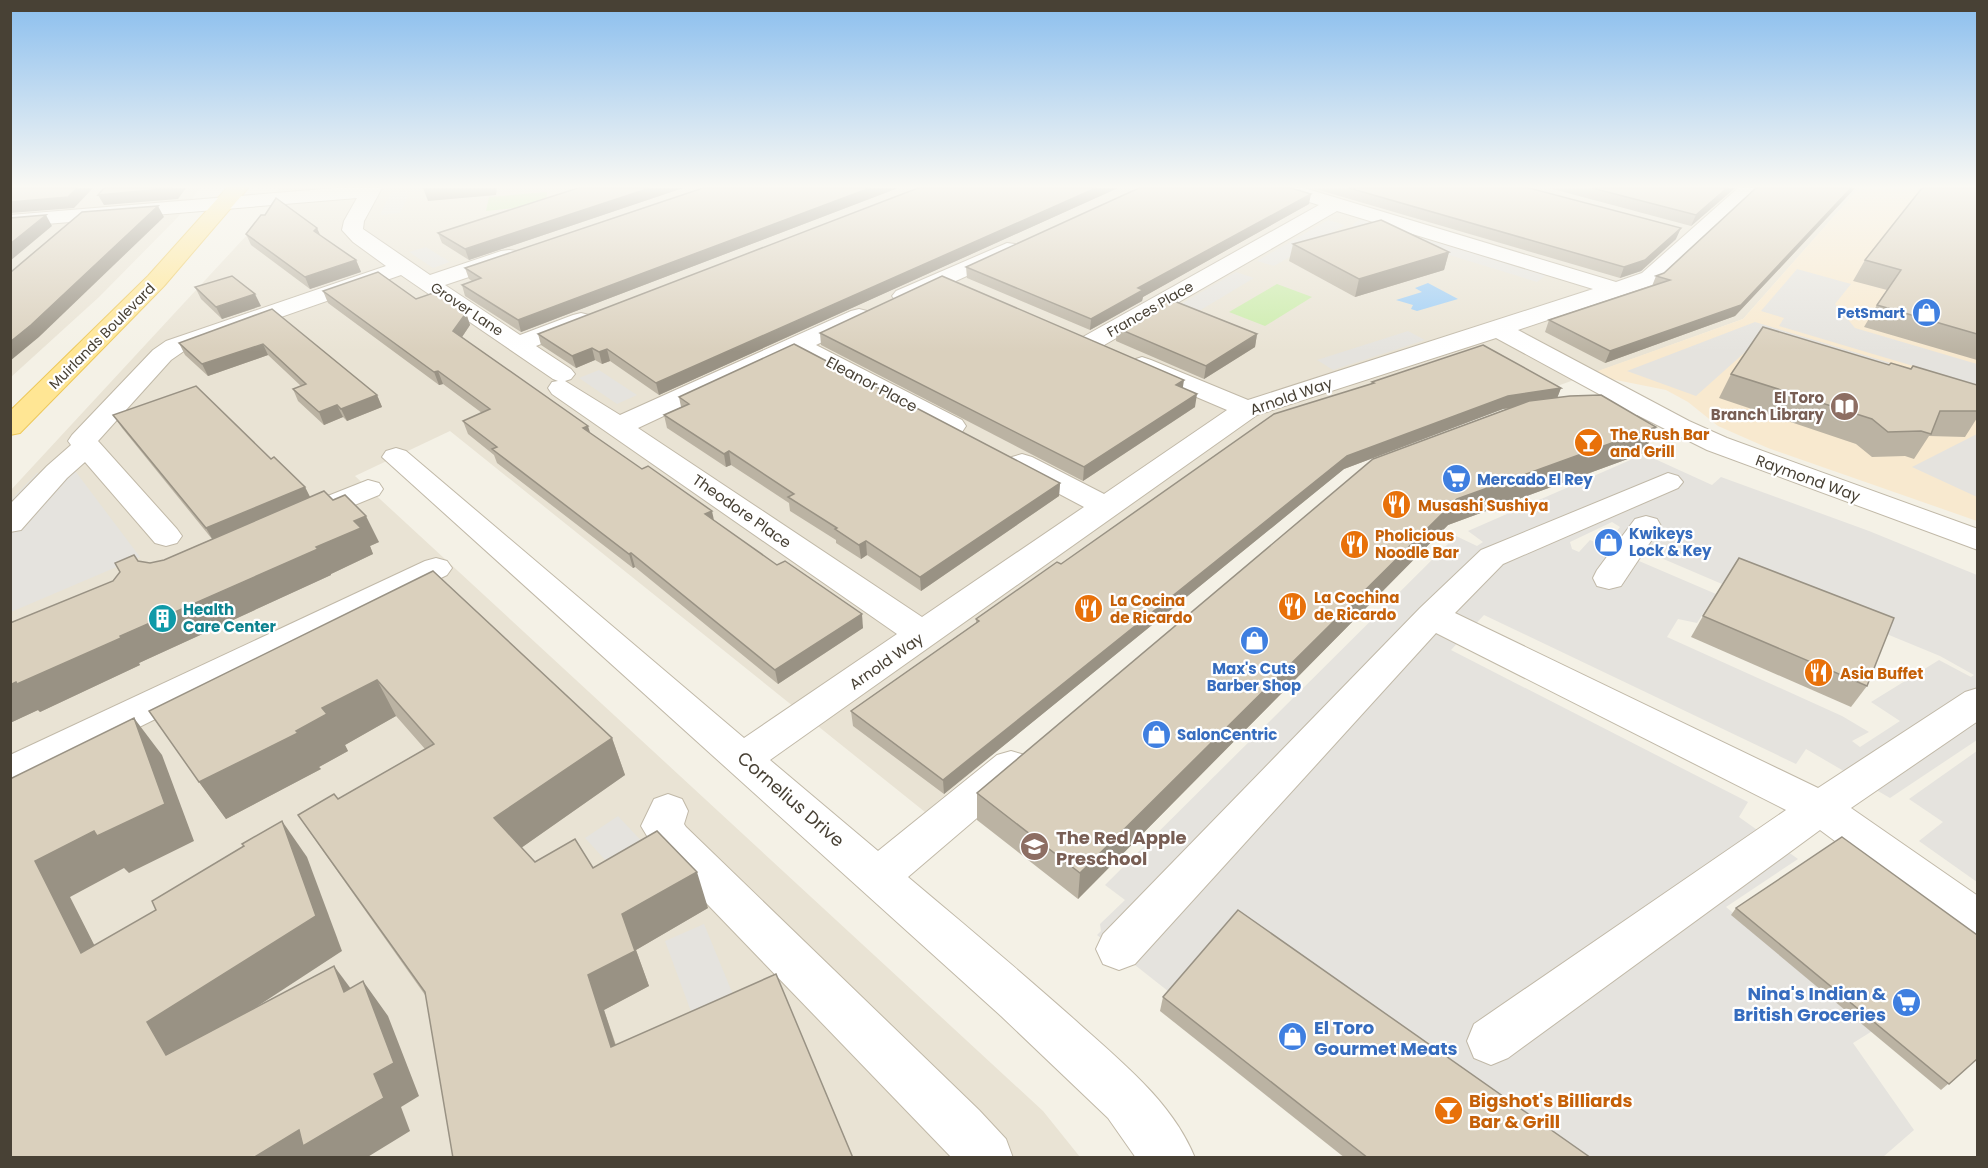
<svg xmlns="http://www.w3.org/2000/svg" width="1988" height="1168" viewBox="0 0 1988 1168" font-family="Poppins,sans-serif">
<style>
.residential{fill:#e9e3d4}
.commercial{fill:#f8e9cf}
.green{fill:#cbecab}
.parking{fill:#e5e3de;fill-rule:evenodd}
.water{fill:#9dcdf6}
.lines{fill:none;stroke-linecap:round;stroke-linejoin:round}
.minor-casing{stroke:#c1b9a8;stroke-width:2}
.major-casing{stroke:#eec95b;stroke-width:2}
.minor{fill:#fff;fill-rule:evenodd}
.major{fill:#ffe694;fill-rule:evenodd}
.wall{fill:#bbb3a3}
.shaded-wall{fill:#999284}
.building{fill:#dad0bd;stroke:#999284;stroke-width:1.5}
.labels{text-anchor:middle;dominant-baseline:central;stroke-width:4.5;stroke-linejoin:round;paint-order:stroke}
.far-street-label{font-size:14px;fill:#484135;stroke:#fff}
.far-shop-label{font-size:14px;font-weight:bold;fill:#366cbe;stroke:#fff;text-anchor:end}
.street-label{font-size:15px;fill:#484135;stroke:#fff}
.education-label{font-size:15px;font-weight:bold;fill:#785e54;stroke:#fff;text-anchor:end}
.food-label{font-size:15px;font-weight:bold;fill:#c56008;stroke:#fff;text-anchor:start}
.shop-label{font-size:15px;font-weight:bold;fill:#366cbe;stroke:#fff;text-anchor:start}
.culture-label{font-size:15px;font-weight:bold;fill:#0d838f;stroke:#fff;text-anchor:start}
.near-street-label{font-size:18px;fill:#484135;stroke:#fff}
.near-education-label{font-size:18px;font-weight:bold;fill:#785e54;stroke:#fff;text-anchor:start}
.near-shop-label{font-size:18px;font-weight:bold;fill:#366cbe;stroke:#fff;text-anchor:end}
.near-food-label{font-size:18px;font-weight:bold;fill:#c56008;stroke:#fff;text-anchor:start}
</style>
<rect width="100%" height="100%" fill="#f4f1e6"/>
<g class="residential">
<polygon points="11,188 200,188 177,218 99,297 11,377"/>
<polygon points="279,188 1859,188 1743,319 1336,466 925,812 450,431 355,476 1043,1111 1080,1157 11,1157 10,491 271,209"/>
</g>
<polygon class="commercial" points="1859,188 1977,188 1977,521 1768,448 1718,426 1688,402 1666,390 1611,379 1595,372 1743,319"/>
<g class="green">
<polygon points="547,192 546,205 486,211 489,197"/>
<polygon points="1277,284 1312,297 1265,326 1229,312"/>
</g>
<g class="parking">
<polygon points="411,190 400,213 380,215 391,192"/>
<polygon points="1361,219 1546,275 1537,282 1352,225"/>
<polygon points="1328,220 1345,225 1274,266 1257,261"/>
<polygon points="426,247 450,262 433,268 409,252"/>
<polygon points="1797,269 1851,284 1835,304 1855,328 1977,364 1977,385 1779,326 1784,318 1761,311"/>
<polygon points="1236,272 1254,278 1199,311 1181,304"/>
<polygon points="1755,322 1977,389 1752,346 1696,396 1627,371"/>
<polygon points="1408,331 1425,340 1333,370 1317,360"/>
<polygon points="599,370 637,395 617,404 579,378"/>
<polygon points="1977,434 1977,497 1912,467"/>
<path d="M1644,454L1712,485L1721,477L1869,531L1977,575V740L1890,798L1806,749L1796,764L1484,615L1451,650L1748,802L1739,817L1798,859L1726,907L1874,1030L1853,1043L1914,1130L1883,1157H1565L1178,999L1097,935L1101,931L1100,924L1125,900L1105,885L1456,536L1477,546L1483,542L1468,531ZM1612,522L1620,527L1612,537L1722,584L1731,570L1940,656L1974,675L1971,677L1939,660L1871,702L1900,721L1860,747L1852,741L1869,732L1842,716L1667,637L1678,619L1697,623L1716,594L1590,540L1579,552L1572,549L1570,542Z"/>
<polygon points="76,472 140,557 11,612 10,501 37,473"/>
<polygon points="1977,751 1977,882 1919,841 1943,822 1909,799"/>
<polygon points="618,816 663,864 630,887 585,838"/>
<polygon points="704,924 734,997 693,1017 665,941"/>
</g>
<polygon class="water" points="1428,283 1458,299 1417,311 1411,309 1413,305 1396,300 1422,292 1415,288"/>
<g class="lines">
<defs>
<g id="minor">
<path d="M336,188H382L364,221L363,229L430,275L501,251L509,250L517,251L520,256L517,261L445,285L520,335L573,315L581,313L589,315L593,320L589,325L536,346L571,369L575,374L571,379L565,381L620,415L851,311L859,309L867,311L871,316L867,321L816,345L962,420L966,426L962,432L952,434L942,432L796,354L638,428L922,617L1084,507L1012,469L1008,463L1012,457L1022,454L1032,457L1104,494L1227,410L1133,370L1129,365L1133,360L1142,357L1151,360L1248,400L1593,289L1337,211L1099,348L1090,350L1081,348L1078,343L1081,338L1319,205L1276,192L1273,188H1304L1616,282L1642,273L1738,188H1759L1658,283L1518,330L1689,421L1727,438L1978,529V550L1707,450L1637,415L1579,418L1569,416L1566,410L1569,404L1610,400L1496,338L1257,415L770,760L878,851L997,755L1011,751L1025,755L1031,766L1025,777L908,877C964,924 1020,971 1075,1020C1120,1061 1172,1101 1195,1158H1136L1108,1118L1001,1016L382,457L386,451L396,448L406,451L744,738L897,634L552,394L548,388L552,382L558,381L553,379L401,275L184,351L171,360L98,441L177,529L182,536L177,543L166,546L155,543L85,462L67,478L21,530L10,532V504L47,466L71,445L68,441L72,435L153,350L166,341L386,266L353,242L342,230L344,221L357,198L10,227V215Z"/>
<polygon points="1007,243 1015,244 1018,249 1015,254 912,301 904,303 896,301 892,296 896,291"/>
<polygon points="1668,473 1678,476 1683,482 1678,488 1503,564 1455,613 1818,788 1965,692 1978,688 1978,721 1851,808 1978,896 1978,941 1962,935 1820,830 1508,1058 1491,1065 1474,1058 1467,1041 1474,1024 1786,810 1436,633 1135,964 1119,970 1103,964 1096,949 1103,934 1420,608 1481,550"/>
<polygon points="368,480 379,483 383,489 379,495 306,525 295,523 291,516 295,509"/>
<polygon points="1646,516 1657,519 1661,526 1621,586 1609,589 1597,586 1593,578 1597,570 1635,519"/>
<polygon points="436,558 447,561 452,568 447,575 24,784 10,788 10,755 425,561"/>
<polygon points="668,794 682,799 688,811 684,824 686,827 979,1110 1006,1139 1013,1158 952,1158 656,851 641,826 654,799"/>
</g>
<polygon id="major" points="227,188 248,188 164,286 20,433 10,435 10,411 148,276"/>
</defs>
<use href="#minor" class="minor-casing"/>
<use href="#major" class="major-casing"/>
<use href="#minor" class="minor"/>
<use href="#major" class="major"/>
</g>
<g class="wall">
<polygon points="578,188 683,188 469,260 442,243 438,233"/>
<polygon points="703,188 898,188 521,332 465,296 462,285 472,281 469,279 465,268"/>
<polygon points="918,188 1118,188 659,395 610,361 602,364 595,360 576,368 541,345 538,334"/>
<polygon points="1312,188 1529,188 1676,239 1641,271 1620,278"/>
<polygon points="1549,188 1735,188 1691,226"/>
<polygon points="1756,188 1855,188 1735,316 1605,363 1545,332 1549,320 1652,286 1656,276 1664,273"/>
<polygon points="1977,188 1977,360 1864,327 1877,305 1887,290 1853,281 1865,260"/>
<polygon points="1309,204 1143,297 1142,301 1090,330 967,278 966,267"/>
<polygon points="246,234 320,236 356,260 361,272 310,289 251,245"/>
<polygon points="1293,244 1449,252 1444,270 1355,297 1289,261"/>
<polygon points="195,287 261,306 222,319 201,299"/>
<polygon points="323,291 416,299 466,313 470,325 462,337 590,433 863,628 778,684 635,567 633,568 497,463 494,455 468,434 463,421 482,413 443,384 439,385 328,303"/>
<polygon points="272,309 377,395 382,407 347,421 343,417 324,425 298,401 293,389 301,386 268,355 208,376 185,355 179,343"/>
<polygon points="1117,328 1257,334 1255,347 1204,379 1116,341"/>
<polygon points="820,333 1183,388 1195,407 1083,481 821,345"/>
<polygon points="1889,365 1911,369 1977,385 1977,418 1965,437 1929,436 1914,459 1905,456 1872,457 1856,444 1719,398 1731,374"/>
<polygon points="1372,382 1561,388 1557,398 1644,453 1448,525 1078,899 977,820 977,793 1511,408 1503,409 1344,469 944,794 853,726 851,711 976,623 976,619 1061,564 1371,384"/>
<polygon points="679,397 1060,483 1059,496 921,591 867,555 861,559 836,543 836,540 790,511 789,503 731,465 726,467 667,428 664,415 681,407"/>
<polygon points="113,415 271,459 305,487 310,497 379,542 370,546 373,554 331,574 331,575 139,663 140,665 40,712 38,710 10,723 10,623 113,581 150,563 164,560 212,539 122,428"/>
<polygon points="433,571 612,738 625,775 521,848 535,862 593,868 708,908 636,950 649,986 604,1010 616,1045 425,995 323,851 298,815 338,799 425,749 396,716 345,745 348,751 319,767 321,769 226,819 199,782"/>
<polygon points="1703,616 1867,686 1851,707 1691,637"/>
<polygon points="1736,908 1977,1059 1941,1090 1731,915"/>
<polygon points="1163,997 1591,1158 1345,1158 1160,1011"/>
</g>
<g class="shaded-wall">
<polygon points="77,188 93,188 74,208 10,213 10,202"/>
<polygon points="173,188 186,188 178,199 104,205 98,195"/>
<polygon points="423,188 497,188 496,195 428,201"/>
<polygon points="650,188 683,188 469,260 465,249"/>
<polygon points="870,188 898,188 521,332 518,320"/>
<polygon points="1096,188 1118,188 659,395 656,383"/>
<polygon points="1727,188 1735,188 1691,226 1696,215"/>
<polygon points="1851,188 1855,188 1735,316 1605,363 1610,351"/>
<polygon points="1311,194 1309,204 1143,297 1142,301 1090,330 1091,319 1138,288"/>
<polygon points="158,206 164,217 39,337 10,361 10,342"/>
<polygon points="46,215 52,226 10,261 10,244"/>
<polygon points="317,228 322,239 314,231"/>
<polygon points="1681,228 1676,239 1641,271 1620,278 1624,267"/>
<polygon points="1449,252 1444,270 1355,297 1359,279"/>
<polygon points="356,260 361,272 310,289 305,277"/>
<polygon points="255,294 261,306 222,319 216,307"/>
<polygon points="466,313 470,325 458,343 453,331"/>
<polygon points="1257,334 1255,347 1204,379 1206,366"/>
<polygon points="263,344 268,355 208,376 202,364"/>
<polygon points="592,348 595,360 576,368 572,356"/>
<polygon points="607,349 610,361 602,364 599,352"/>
<polygon points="438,371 443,384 439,385 434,372"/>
<polygon points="1184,380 1182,393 1176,385"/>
<polygon points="1561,388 1556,401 1503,409 1344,469 944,794 943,780 1347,456 1508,396"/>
<polygon points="1197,394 1195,407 1083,481 1084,467"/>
<polygon points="377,395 382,407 347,421 341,409"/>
<polygon points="337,405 343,417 324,425 319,412"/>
<polygon points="588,426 592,439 583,428"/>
<polygon points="1656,427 1644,453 1448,525 1078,899 1080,873 1457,499"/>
<polygon points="729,451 731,465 726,467 724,454"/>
<polygon points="1060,483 1059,496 921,591 920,577"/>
<polygon points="305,487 312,501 214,542 206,528"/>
<polygon points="712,511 715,525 705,514"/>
<polygon points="366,516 379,542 370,546 373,554 331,574 331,575 139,663 140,665 40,712 38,710 10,723 10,685 316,547 354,521"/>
<polygon points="866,541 867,555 861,559 859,545"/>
<polygon points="631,553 635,567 633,568 629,554"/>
<polygon points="862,614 863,628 778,684 775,670"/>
<polygon points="377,680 396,716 345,745 348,751 319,767 321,769 226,819 199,782 296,731 322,708"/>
<polygon points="134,718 162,755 194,841 129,873 124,868 70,897 116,988 81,953 35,861"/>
<polygon points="612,738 625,775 511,855 494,818"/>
<polygon points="282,821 307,857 342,951 181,1056 166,1055 147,1022"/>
<polygon points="697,872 708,908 636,950 649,986 604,1010 627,1081 611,1047 588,975 622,914"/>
<polygon points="334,966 360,1001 344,992"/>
<polygon points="363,981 388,1016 419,1096 401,1107 410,1131 366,1158 253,1158 374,1074"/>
</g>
<g class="building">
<polygon points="10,188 77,188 68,197 10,202"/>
<polygon points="104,188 173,188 98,195"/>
<polygon points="578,188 650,188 465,249 438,233"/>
<polygon points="703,188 870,188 518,320 462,285 481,278 465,268"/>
<polygon points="918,188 1096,188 656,383 607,349 599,352 592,348 572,356 538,334"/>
<polygon points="1139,188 1291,188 1311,194 1138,288 1143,290 1091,319 966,267"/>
<polygon points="1349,188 1529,188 1681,228 1645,260 1624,267"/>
<polygon points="1592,188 1727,188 1696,215"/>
<polygon points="1756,188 1851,188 1741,305 1610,351 1549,320 1670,280 1656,276 1664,273"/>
<polygon points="1922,188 1977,188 1977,334 1877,305 1901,270 1865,260"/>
<polygon points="276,198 317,228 314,231 356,260 305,277 246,234 261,215 265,215"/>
<polygon points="158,206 31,325 10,342 10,272 12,271 82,212"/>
<polygon points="46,215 10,244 10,218"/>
<polygon points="1381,220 1449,252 1359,279 1293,244"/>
<polygon points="378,272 416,299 436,292 466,313 453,331 588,426 583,428 642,469 648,466 712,511 705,514 777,565 785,561 862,614 775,670 631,553 629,554 492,449 497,447 463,421 490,409 438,371 434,372 323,291"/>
<polygon points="232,276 255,294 216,307 195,287"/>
<polygon points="942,276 1184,380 1176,385 1197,394 1084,467 820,333"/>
<polygon points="1169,299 1257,334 1206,366 1117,328"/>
<polygon points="272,309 377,395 341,409 337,405 319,412 293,389 306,384 263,344 202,364 179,343"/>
<polygon points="1763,327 1889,365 1891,363 1911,369 1913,366 1977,385 1977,411 1940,411 1931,434 1921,431 1888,432 1872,419 1731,374"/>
<polygon points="794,344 1060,483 920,577 866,541 859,545 835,529 837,528 788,497 794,494 729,451 724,454 664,415 689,404 679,397"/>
<polygon points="1483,345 1561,388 1508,396 1347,456 943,780 851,711 979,621 976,619 1057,562 1061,564 1274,414 1374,383 1372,382"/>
<polygon points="196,386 271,459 274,457 305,487 206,528 113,415"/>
<polygon points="1601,395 1656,427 1457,499 1080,873 977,793 1373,459 1529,401 1570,396"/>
<polygon points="324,491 333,500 345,495 366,516 354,521 361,528 316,547 318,549 120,636 121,638 17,684 16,682 10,685 10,623 113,581 120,572 115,563 134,555 138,561 150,563 164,560"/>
<polygon points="1739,558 1894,618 1867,686 1703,616"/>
<polygon points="433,571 612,738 494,818 535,862 575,839 593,868 657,831 697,872 622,914 635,951 588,975 611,1047 776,974 853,1158 453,1158 425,992 298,815 334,794 338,799 434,744 377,680 322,708 327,714 296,731 298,733 199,782 149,711"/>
<polygon points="134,718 165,804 97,836 94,831 35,861 81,953 156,910 152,901 244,846 242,844 282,821 316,916 147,1022 166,1055 334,966 344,992 363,981 394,1063 374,1074 384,1098 303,1146 299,1130 253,1158 10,1158 10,779"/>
<polygon points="1842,837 1977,935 1977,1059 1949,1084 1736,908"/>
<polygon points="1238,910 1591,1158 1368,1158 1163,997"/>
</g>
<linearGradient id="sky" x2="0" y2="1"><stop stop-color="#8abeee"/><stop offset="0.53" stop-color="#faf9f4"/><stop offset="1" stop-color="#faf9f4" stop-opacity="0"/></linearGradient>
<rect width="1988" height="352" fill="url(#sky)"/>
<defs>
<symbol id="shop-disc" viewBox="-11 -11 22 22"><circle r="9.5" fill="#3f7fe0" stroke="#fff"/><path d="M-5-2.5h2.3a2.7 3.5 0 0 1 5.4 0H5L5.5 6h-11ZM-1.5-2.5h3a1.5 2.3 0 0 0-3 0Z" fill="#fff"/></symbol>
<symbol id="library-disc" viewBox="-11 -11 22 22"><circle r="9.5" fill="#8d6e63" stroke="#fff"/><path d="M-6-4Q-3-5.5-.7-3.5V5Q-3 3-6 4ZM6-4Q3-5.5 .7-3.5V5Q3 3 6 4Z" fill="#fff"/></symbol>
<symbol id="bar-disc" viewBox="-11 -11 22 22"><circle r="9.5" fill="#e8710a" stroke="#fff"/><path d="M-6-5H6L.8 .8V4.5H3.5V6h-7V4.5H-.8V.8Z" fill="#fff"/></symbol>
<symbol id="supermarket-disc" viewBox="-11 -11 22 22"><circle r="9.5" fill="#3f7fe0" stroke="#fff"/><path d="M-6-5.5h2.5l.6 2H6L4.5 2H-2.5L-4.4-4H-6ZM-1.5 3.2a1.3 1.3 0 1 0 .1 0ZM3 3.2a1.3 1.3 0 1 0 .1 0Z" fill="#fff"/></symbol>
<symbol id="restaurant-disc" viewBox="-11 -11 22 22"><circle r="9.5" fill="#e8710a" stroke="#fff"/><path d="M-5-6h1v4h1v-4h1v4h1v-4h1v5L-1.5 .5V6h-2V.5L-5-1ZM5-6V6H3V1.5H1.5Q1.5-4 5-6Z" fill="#fff"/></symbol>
<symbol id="building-disc" viewBox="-11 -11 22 22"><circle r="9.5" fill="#0f9aa8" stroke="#fff"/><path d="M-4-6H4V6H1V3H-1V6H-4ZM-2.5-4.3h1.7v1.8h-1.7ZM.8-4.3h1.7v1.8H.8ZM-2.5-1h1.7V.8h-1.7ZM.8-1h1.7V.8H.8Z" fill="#fff"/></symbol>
<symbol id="school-disc" viewBox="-11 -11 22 22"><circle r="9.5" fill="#8d6e63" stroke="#fff"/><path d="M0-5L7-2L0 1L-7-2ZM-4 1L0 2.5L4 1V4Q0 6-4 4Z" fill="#fff"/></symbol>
</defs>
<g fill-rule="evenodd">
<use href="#shop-disc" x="1910" y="296" width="33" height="33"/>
<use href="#library-disc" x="1828" y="390" width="33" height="33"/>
<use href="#bar-disc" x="1572" y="426" width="33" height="33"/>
<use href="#supermarket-disc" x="1440" y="462" width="33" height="33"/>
<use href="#restaurant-disc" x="1380" y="488" width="33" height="33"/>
<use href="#shop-disc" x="1592" y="526" width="33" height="33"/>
<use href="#restaurant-disc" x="1338" y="528" width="33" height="33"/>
<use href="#restaurant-disc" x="1276" y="590" width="33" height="33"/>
<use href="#restaurant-disc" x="1072" y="592" width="33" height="33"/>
<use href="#building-disc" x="146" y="602" width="33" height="33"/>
<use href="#shop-disc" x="1238" y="624" width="33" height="33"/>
<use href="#restaurant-disc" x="1802" y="656" width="33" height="33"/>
<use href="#shop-disc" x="1140" y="718" width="33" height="33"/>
<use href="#school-disc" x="1018" y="830" width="33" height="33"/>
<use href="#supermarket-disc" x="1890" y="986" width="33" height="33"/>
<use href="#shop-disc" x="1276" y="1020" width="33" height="33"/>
<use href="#bar-disc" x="1432" y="1094" width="33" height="33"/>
</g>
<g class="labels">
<g class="far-street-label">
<text transform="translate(467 309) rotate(34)">Grover Lane</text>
<text transform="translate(1150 309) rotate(-30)">Frances Place</text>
<text transform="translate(102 336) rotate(-45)">Muirlands Boulevard</text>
</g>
<g class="far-shop-label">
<text x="1905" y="313">PetSmart</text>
</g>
<g class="street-label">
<text transform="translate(872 384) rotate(28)">Eleanor Place</text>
<text transform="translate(1291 396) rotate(-19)">Arnold Way</text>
<text transform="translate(1808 478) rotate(20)">Raymond Way</text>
<text transform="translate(742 511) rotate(35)">Theodore Place</text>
<text transform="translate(886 661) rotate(-35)">Arnold Way</text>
</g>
<g class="education-label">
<text x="1824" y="397">El Toro<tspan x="1824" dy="17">Branch Library</tspan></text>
</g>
<g class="food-label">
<text x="1610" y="434">The Rush Bar<tspan x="1610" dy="17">and Grill</tspan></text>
<text x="1418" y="505">Musashi Sushiya</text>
<text x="1375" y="535">Pholicious<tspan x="1375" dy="17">Noodle Bar</tspan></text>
<text x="1314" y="597">La Cochina<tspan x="1314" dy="17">de Ricardo</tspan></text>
<text x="1110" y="600">La Cocina<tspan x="1110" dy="17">de Ricardo</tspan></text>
<text x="1840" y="673">Asia Buffet</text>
</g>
<g class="shop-label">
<text x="1477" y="479">Mercado El Rey</text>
<text x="1629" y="533">Kwikeys<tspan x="1629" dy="17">Lock &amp; Key</tspan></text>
<text x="1254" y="668" text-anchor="middle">Max's Cuts<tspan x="1254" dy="17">Barber Shop</tspan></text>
<text x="1177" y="734">SalonCentric</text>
</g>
<g class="culture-label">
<text x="183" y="609">Health<tspan x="183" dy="17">Care Center</tspan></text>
</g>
<g class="near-street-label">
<text transform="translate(791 799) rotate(41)">Cornelius Drive</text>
</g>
<g class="near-education-label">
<text x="1056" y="837">The Red Apple<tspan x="1056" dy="21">Preschool</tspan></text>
</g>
<g class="near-shop-label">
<text x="1886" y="993">Nina's Indian &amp;<tspan x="1886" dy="21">British Groceries</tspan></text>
<text x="1314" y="1027" text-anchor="start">El Toro<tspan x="1314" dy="21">Gourmet Meats</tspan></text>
</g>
<g class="near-food-label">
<text x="1469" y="1100">Bigshot's Billiards<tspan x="1469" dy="21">Bar &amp; Grill</tspan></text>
</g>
</g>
<rect width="1988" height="1168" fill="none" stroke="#484135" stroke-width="24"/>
</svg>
